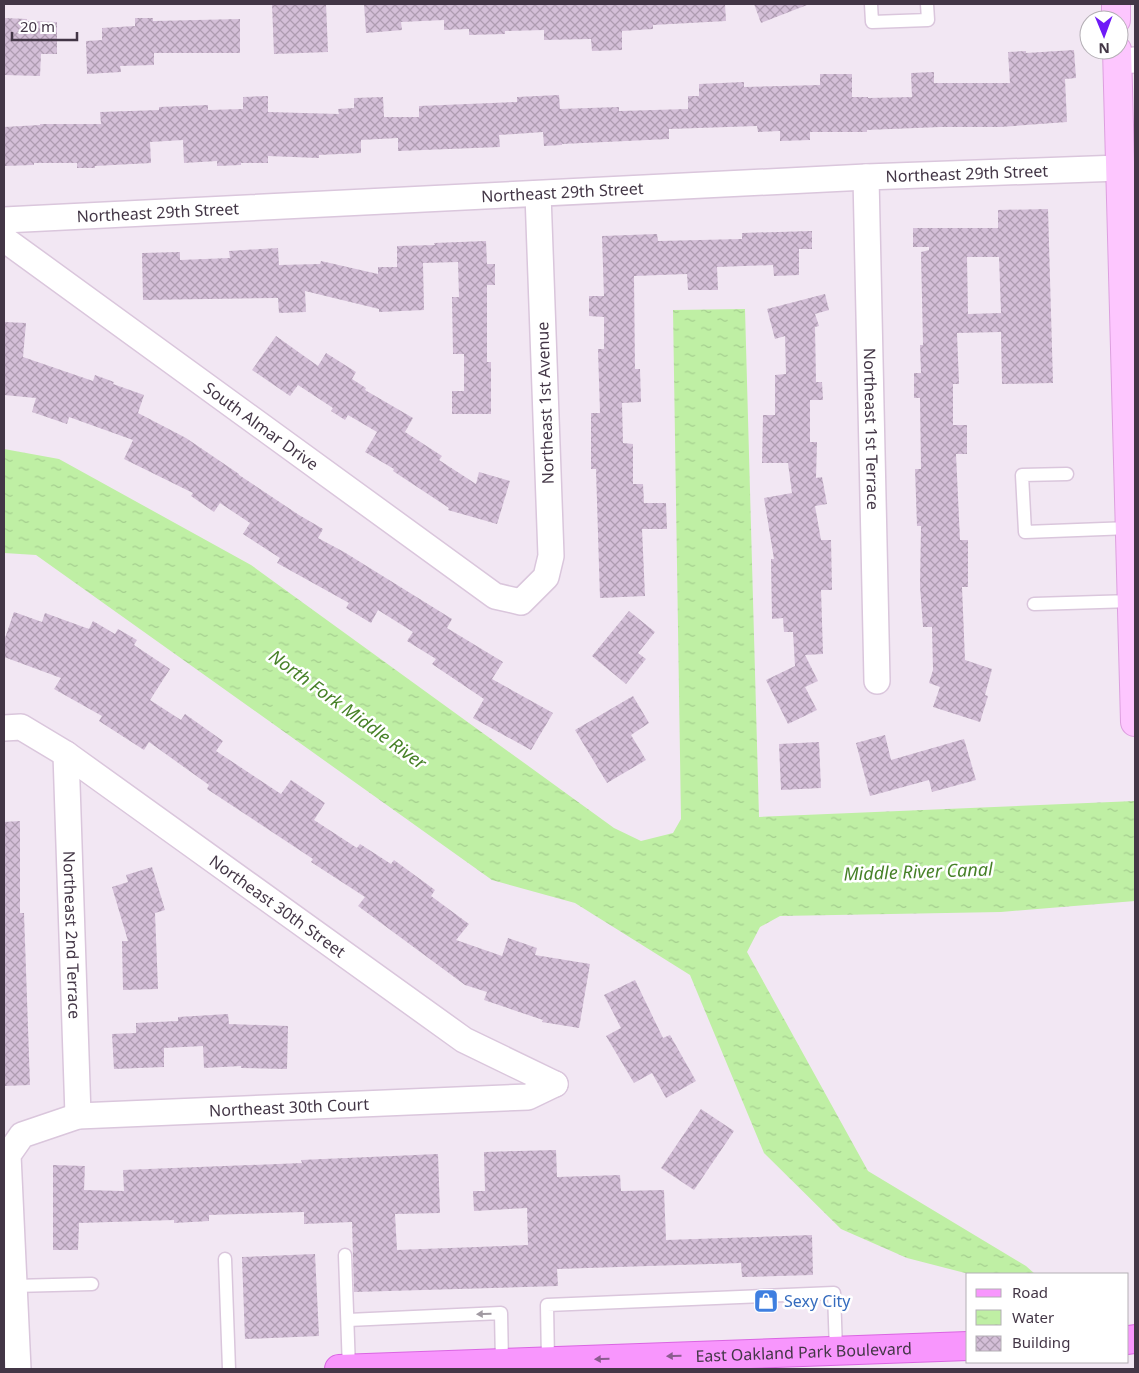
<svg xmlns="http://www.w3.org/2000/svg" width="1139" height="1373" viewBox="0 0 1139 1373" font-family="'Noto Sans',sans-serif">
<style>
.water{fill:url(#water-ripples)}
.building{fill:url(#building-cross-hatch);fill-rule:evenodd}
.lines{fill:none;stroke-linecap:round;stroke-linejoin:round}
.lane-casing{stroke:#dac6dc;stroke-width:15}
.street-casing{stroke:#dac6dc;stroke-width:28}
.secondary-casing{stroke:#dd9fdf;stroke-width:30}
.primary-casing{stroke:#da66e2;stroke-width:30}
.lane{stroke:#fff;stroke-width:12}
.street{stroke:#fff;stroke-width:25}
.secondary{stroke:#fdc6fe;stroke-width:28}
.primary{stroke:#f896fd;stroke-width:28}
.oneway{fill:#a19aa2}
.oneway2{fill:#8b5c8f}
.labels{text-anchor:middle;dominant-baseline:central;stroke-width:5;stroke-linejoin:round;paint-order:stroke}
.street-label{font-size:16px;fill:#433646;stroke:#fff}
.shop-label{font-size:16px;fill:#366cbe;stroke:#fff;text-anchor:start}
.water-label{font-size:18px;font-style:italic;fill:#468127;stroke:#fff}
</style>
<defs>
<pattern id="water-ripples" width="26" height="14" patternUnits="userSpaceOnUse" patternTransform="scale(1.25)"><rect width="26" height="14" fill="#bfefa4"/><path d="M2 4q2-2 4 0t4 0M15 11q2-2 4 0t4 0" fill="none" stroke="#a5ce8f"/></pattern>
<pattern id="building-cross-hatch" width="8" height="8" patternUnits="userSpaceOnUse" patternTransform="scale(1.25)"><rect width="8" height="8" fill="#d4bfd8"/><path d="M0 0l8 8M0 8l8-8" fill="none" stroke="#ae9cb1"/></pattern>
</defs>
<rect width="100%" height="100%" fill="#f2e7f3"/>
<polygon class="water" points="745,309 759,817 1135,801 1135,901 1001,912 780,916 760,927 747,952 868,1171 1026,1266 1035,1274 969,1274 907,1258 841,1229 764,1153 690,975 575,903 492,880 36,555 4,553 4,449 59,459 251,565 614,828 641,841 673,833 681,819 673,310"/>
<g class="building">
<polygon points="272,4 326,4 328,52 274,54"/>
<polygon points="364,4 725,4 726,21 653,25 653,29 622,31 622,50 592,51 591,39 544,40 544,30 505,31 505,34 469,35 469,29 444,30 444,20 401,22 402,30 366,33"/>
<polygon points="754,4 806,4 807,5 761,23"/>
<polygon points="4,18 27,19 27,21 57,22 57,54 41,54 40,76 4,75"/>
<polygon points="135,18 153,18 153,21 240,19 240,53 154,53 154,65 120,66 121,72 87,74 86,41 102,40 102,28 135,26"/>
<polygon points="1074,50 1076,78 1065,79 1067,122 1000,127 940,127 867,130 867,132 810,132 810,140 780,141 780,131 758,132 757,126 669,129 669,139 562,144 562,145 544,146 543,132 499,135 500,147 398,151 398,138 361,140 361,153 319,155 319,158 268,156 268,163 241,163 241,165 217,166 217,161 184,163 183,140 150,142 151,163 95,166 95,168 77,168 77,163 34,163 34,165 4,166 4,127 40,125 40,124 101,124 100,112 159,110 159,107 208,105 208,110 243,109 243,97 268,96 268,112 339,114 338,109 354,108 354,98 383,97 384,117 419,117 419,106 517,102 517,97 559,95 560,109 619,107 619,111 688,109 688,96 699,96 699,84 744,82 744,87 820,85 820,74 852,74 852,97 868,97 868,98 912,97 911,73 934,72 934,83 1010,83 1008,52 1026,51 1026,53"/>
<path d="M1048,209L1053,383L1002,384L1001,332L957,333L959,384H953V425H967V454H956L960,540H968V587H962L965,660L992,669L985,695L988,696L980,722L933,707L940,687L929,683L933,670L932,627H923L920,586L921,526H917L915,469H921L920,398H914V373H921L920,345H923L921,252L929,250V247H913V228H998V210ZM967,257H999L1001,313L968,314Z"/>
<polygon points="812,231 812,249 799,249 799,275 774,276 773,265 717,267 718,290 688,290 687,274 634,276 635,369 640,369 641,402 622,403 623,443 633,444 633,484 643,484 644,503 666,503 667,529 642,529 645,596 600,598 596,469 591,469 591,413 600,413 598,349 604,349 604,317 589,316 589,296 604,296 602,236 657,234 658,241 742,239 742,233"/>
<polygon points="486,241 487,264 495,264 495,285 487,285 487,362 491,362 491,414 452,414 452,391 464,391 464,354 453,354 452,297 459,297 458,262 423,263 424,310 379,312 379,309 305,291 306,312 279,313 278,298 143,300 142,253 180,252 180,260 230,258 229,251 278,248 279,265 320,264 321,261 378,274 378,267 397,267 397,246 435,245 434,243"/>
<polygon points="825,294 829,310 815,314 819,326 815,327 816,382 822,382 823,400 810,400 810,442 817,442 816,478 822,477 827,504 815,506 821,540 831,540 832,590 821,590 823,654 805,655 818,681 805,687 817,710 788,724 766,680 795,666 793,632 784,632 783,618 772,619 771,559 774,559 764,498 792,493 788,463 762,463 763,415 775,415 775,375 786,374 785,336 775,339 767,309"/>
<polygon points="4,322 26,323 23,357 93,381 95,375 114,382 113,384 144,395 138,413 186,438 239,474 239,475 299,515 323,529 318,538 344,552 452,619 447,628 503,662 492,679 553,713 531,750 473,718 484,699 432,664 436,659 407,641 413,632 378,610 371,623 346,608 349,603 277,563 280,558 243,534 250,523 220,503 214,512 191,496 193,493 124,459 133,440 69,417 67,424 32,412 36,398 4,395"/>
<polygon points="276,336 318,366 326,353 356,372 352,379 366,388 365,390 413,418 405,432 442,456 439,460 476,484 479,472 510,481 497,524 448,510 449,508 393,471 394,469 365,452 377,432 348,415 345,420 331,411 333,408 298,385 290,396 252,370"/>
<polygon points="629,611 655,632 638,653 646,659 626,684 592,656"/>
<polygon points="14,612 42,622 45,613 89,629 93,621 115,634 118,629 137,640 134,645 170,669 150,700 181,720 185,714 223,741 216,751 281,794 291,780 325,803 314,820 357,848 360,844 391,864 394,860 435,890 431,896 469,924 456,940 502,956 508,938 537,948 535,955 590,964 579,1028 542,1022 543,1020 484,1000 487,992 465,985 358,906 365,897 311,862 313,859 207,789 209,785 149,742 144,750 99,721 102,716 54,689 61,678 4,657 4,641"/>
<polygon points="633,696 649,723 631,735 646,760 607,783 575,730"/>
<polygon points="885,735 891,760 964,739 976,780 932,792 929,780 870,796 856,743"/>
<polygon points="819,742 821,788 781,790 779,744"/>
<polygon points="20,821 20,913 24,913 30,1085 4,1086 4,822"/>
<polygon points="152,867 165,910 155,913 158,989 123,990 122,941 128,941 112,887 128,882 126,875"/>
<polygon points="635,980 663,1038 670,1035 696,1081 666,1098 652,1073 634,1083 606,1036 621,1028 604,995"/>
<polygon points="228,1014 229,1024 288,1026 287,1069 241,1068 241,1066 204,1068 203,1046 164,1048 164,1067 114,1069 112,1034 136,1033 136,1023 178,1021 178,1017"/>
<polygon points="701,1109 734,1131 694,1190 661,1168"/>
<polygon points="556,1150 557,1177 620,1175 621,1191 664,1190 666,1240 812,1235 813,1275 742,1277 741,1263 557,1269 558,1286 354,1292 352,1222 304,1224 304,1212 209,1215 209,1221 174,1223 174,1220 79,1223 78,1250 53,1250 53,1165 85,1166 84,1190 124,1191 123,1170 302,1163 301,1160 438,1154 440,1213 395,1214 397,1250 528,1245 527,1208 474,1211 473,1191 485,1191 484,1152"/>
<polygon points="315,1254 319,1336 245,1339 242,1257"/>
</g>
<g class="lines">
<defs>
<g id="lane">
<polyline points="871,4 872,22 928,20 927,4"/>
<polyline points="1067,474 1022,475 1025,532 1130,528"/>
<polyline points="1034,604 1132,601"/>
<polyline points="345,1255 349,1369"/>
<polyline points="225,1259 229,1369"/>
<polyline points="14,1286 92,1284"/>
<polyline points="348,1320 501,1313 502,1363"/>
<polyline points="548,1361 547,1305 834,1293 836,1350"/>
</g>
<g id="street">
<polyline points="1117,61 1135,60"/>
<path id="s1" d="M866,177L877,681"/>
<path id="s2" d="M4,220L866,177L1120,168"/>
<path id="s3" d="M4,239L495,596L521,602L546,577L551,556L538,194"/>
<path id="s4" d="M4,728L21,727L66,754L464,1040L555,1084"/>
<path id="s5" d="M66,754L78,1116"/>
<path id="s6" d="M18,1369L8,1155L22,1135L78,1116L528,1097L555,1084"/>
</g>
<g id="secondary">
<polyline points="1116,4 1116,20"/>
<polyline points="1117,50 1135,722"/>
</g>
<g id="primary">
<polyline points="1128,1340 1135,1339"/>
<path id="s7" d="M339,1369L968,1346"/>
</g>
</defs>
<use href="#lane" class="lane-casing"/>
<use href="#street" class="street-casing"/>
<use href="#secondary" class="secondary-casing"/>
<use href="#primary" class="primary-casing"/>
<use href="#lane" class="lane"/>
<use href="#street" class="street"/>
<use href="#secondary" class="secondary"/>
<use href="#primary" class="primary"/>
</g>
<defs><path id="oneway-solid" d="M-6-.8H1V-3.2L6.5 0L1 3.2V.8H-6Z" transform="scale(1.25)"/></defs>
<use class="oneway" href="#oneway-solid" transform="translate(484 1314) rotate(178)"/>
<g class="oneway2">
<use href="#oneway-solid" transform="translate(674 1356) rotate(178)"/>
<use href="#oneway-solid" transform="translate(602 1359) rotate(178)"/>
</g>
<defs>
<symbol id="shop-square" viewBox="-11 -11 22 22"><rect x="-9" y="-9" width="18" height="18" rx="4" fill="#3f7fe0" stroke="#fff"/><path d="M-5-2.5h2.3a2.7 3.5 0 0 1 5.4 0H5L5.5 6h-11ZM-1.5-2.5h3a1.5 2.3 0 0 0-3 0Z" fill="#fff"/></symbol>
</defs>
<g fill-rule="evenodd">
<use href="#shop-square" x="752" y="1287" width="28" height="28"/>
</g>
<g class="labels">
<g class="street-label">
<text stroke="none"><textPath href="#s2" startOffset="964">Northeast 29th Street</textPath></text>
<text stroke="none"><textPath href="#s2" startOffset="559">Northeast 29th Street</textPath></text>
<text stroke="none"><textPath href="#s2" startOffset="154">Northeast 29th Street</textPath></text>
<text transform="translate(545 403) rotate(-92)">Northeast 1st Avenue</text>
<text stroke="none"><textPath href="#s3" startOffset="318">South Almar Drive</textPath></text>
<text stroke="none"><textPath href="#s1" startOffset="252">Northeast 1st Terrace</textPath></text>
<text stroke="none"><textPath href="#s4" startOffset="330">Northeast 30th Street</textPath></text>
<text stroke="none"><textPath href="#s5" startOffset="181">Northeast 2nd Terrace</textPath></text>
<text stroke="none"><textPath href="#s6" startOffset="509">Northeast 30th Court</textPath></text>
<text stroke="none"><textPath href="#s7" startOffset="465">East Oakland Park Boulevard</textPath></text>
</g>
<g class="shop-label">
<text x="784" y="1301">Sexy City</text>
</g>
<g class="water-label">
<text transform="translate(348 709) rotate(36)">North Fork Middle River</text>
<text transform="translate(918 871) rotate(-2)">Middle River Canal</text>
</g>
</g>
<rect width="1139" height="1373" fill="none" stroke="#433646" stroke-width="10"/>
<rect x="966" y="1273" width="162" height="90" fill="#ffffff" stroke="#b4afb5"/>
<rect x="976" y="1289" width="25" height="8" fill="#f896fd" stroke="#b4afb5"/>
<text x="1012" y="1298" font-size="15" fill="#433646">Road</text>
<rect x="976" y="1310" width="25" height="15" fill="url(#water-ripples)" stroke="#b4afb5"/>
<text x="1012" y="1323" font-size="15" fill="#433646">Water</text>
<rect x="976" y="1336" width="25" height="15" fill="url(#building-cross-hatch)" stroke="#b4afb5"/>
<text x="1012" y="1348" font-size="15" fill="#433646">Building</text>
<g transform="translate(1104 35) rotate(179)"><circle r="24" fill="#ffffff" stroke="#b4afb5"/>
<path d="M0-4L9 19L0 12L-9 19Z" fill="#6f1af7"/>
<text y="-8" font-size="14" font-weight="bold" text-anchor="middle" fill="#433646">N</text>
</g>
<path d="M12 32v8h65v-8" fill="none" stroke="#433646" stroke-width="2.5"/>
<text x="20" y="32" font-size="15" fill="#433646" stroke="#ffffff" stroke-width="4" paint-order="stroke">20 m</text>
</svg>
